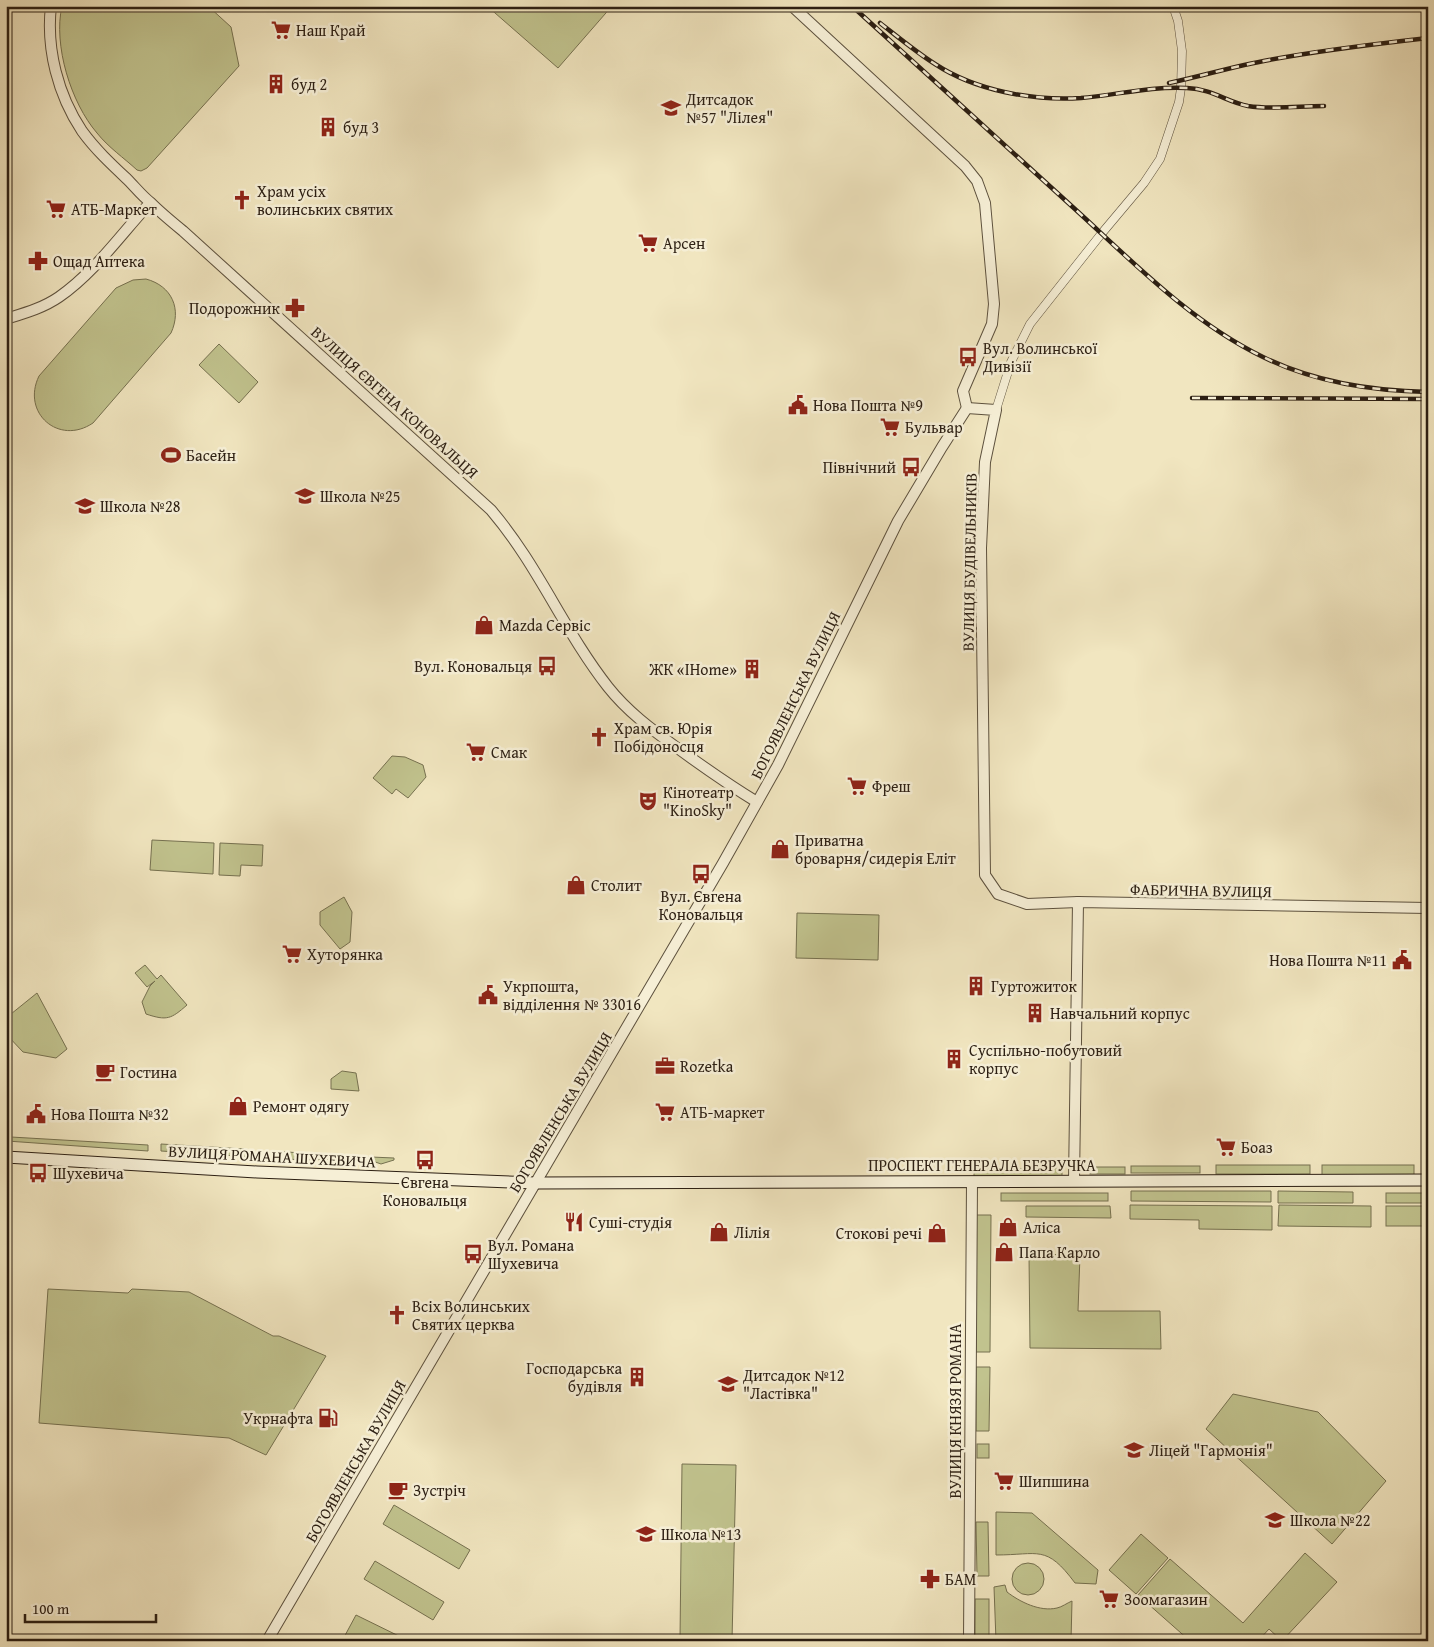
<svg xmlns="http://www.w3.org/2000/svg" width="1434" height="1647" viewBox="0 0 1434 1647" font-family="'Gentium Book Plus',serif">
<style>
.green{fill:#c1c38e;stroke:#767150}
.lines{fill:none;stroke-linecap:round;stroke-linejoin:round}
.minor-casing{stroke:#5d513e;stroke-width:9}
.tertiary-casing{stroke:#5d513e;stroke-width:12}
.secondary-casing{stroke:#2c1f13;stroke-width:13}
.minor{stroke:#f6efd6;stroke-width:8}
.tertiary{stroke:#f6efd6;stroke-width:10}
.secondary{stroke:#f6efd6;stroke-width:11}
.rail-casing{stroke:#2c1f13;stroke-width:4.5}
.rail{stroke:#f6efd6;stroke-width:2.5;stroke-dasharray:8;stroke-linecap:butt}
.labels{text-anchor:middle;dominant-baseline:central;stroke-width:5;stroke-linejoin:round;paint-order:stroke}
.poi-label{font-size:16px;fill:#2c1f13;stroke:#f6efd6;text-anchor:start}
.street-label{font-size:16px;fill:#2c1f13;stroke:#f6efd6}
</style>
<rect width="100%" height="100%" fill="#f1e6c0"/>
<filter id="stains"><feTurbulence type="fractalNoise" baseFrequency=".004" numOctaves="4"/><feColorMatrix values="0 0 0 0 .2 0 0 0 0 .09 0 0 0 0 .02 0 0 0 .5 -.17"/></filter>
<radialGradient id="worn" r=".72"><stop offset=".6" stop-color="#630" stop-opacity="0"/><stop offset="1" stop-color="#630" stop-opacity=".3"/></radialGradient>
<g class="green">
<path d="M62,6H208L231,27L239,66L147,168L141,171L137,170C124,158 108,147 97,133C71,103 53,45 62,6Z"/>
<polygon points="487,6 612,6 558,68"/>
<path d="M146,279C172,286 182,309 171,333L93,423C59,446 21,413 39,376L116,288L133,280Z"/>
<polygon points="219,344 258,382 239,403 199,365"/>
<polygon points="392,756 405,757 423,765 426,777 408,798 396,789 392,794 373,778"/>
<polygon points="152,840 214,843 213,874 150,870"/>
<polygon points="220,843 263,845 262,866 241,865 240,876 219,875"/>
<polygon points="344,897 352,912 350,942 340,949 320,925 320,912"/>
<polygon points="797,913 879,915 878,960 796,958"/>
<path d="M145,965L157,979L161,975L187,1005C171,1019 167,1021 146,1014L142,1002L150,986L155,981L147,987L135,973Z"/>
<polygon points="37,993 67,1049 56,1058 23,1052 6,1034 6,1018"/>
<polygon points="342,1071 356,1073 359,1091 331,1089 331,1079"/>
<polygon points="11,1137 148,1145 148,1151 7,1141"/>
<polygon points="161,1144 245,1149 254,1157 161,1151"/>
<polygon points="273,1151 344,1156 344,1159 302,1160 262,1157"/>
<polygon points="348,1156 394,1158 394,1160 381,1164 367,1159 348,1160"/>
<rect x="1216" y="1165" width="94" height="9"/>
<rect x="1322" y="1165" width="92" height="10"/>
<rect x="1131" y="1166" width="69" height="7"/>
<rect x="1090" y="1167" width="35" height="7"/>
<polygon points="1062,1168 1062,1176 974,1177 974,1169"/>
<polygon points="1131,1191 1271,1191 1271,1202 1131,1201"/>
<polygon points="1278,1191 1353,1192 1353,1203 1278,1203"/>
<rect x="1001" y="1193" width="107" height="8"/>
<rect x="1386" y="1193" width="42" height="10"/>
<polygon points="1130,1205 1272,1206 1272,1230 1199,1229 1199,1220 1130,1219"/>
<polygon points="1279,1205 1371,1206 1371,1227 1278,1226"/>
<polygon points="1026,1206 1110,1206 1111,1218 1026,1217"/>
<rect x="1386" y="1206" width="42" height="20"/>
<polygon points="976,1215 991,1215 990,1352 976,1352"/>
<polygon points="1029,1254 1080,1255 1078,1311 1160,1311 1161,1349 1030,1348"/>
<polygon points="48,1289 128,1293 132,1289 189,1292 273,1336 279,1336 326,1356 266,1455 229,1438 39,1423"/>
<polygon points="976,1367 990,1367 989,1431 976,1431"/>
<polygon points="1233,1394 1318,1412 1386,1481 1332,1544 1206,1429"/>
<rect x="977" y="1444" width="12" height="14"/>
<polygon points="682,1464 736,1465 732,1641 689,1641 680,1639"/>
<polygon points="394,1505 470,1550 459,1569 383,1524"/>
<path d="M996,1512L1032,1513L1098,1570L1096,1584L1075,1583C1046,1544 1039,1555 996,1555Z"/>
<polygon points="976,1522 988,1522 989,1576 977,1576"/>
<polygon points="1141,1534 1168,1558 1136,1594 1109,1570"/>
<polygon points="1305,1553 1337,1582 1282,1641 1269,1629 1258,1641 1190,1641 1138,1595 1170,1559 1243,1623"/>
<polygon points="375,1561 444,1602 433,1620 364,1579"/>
<circle cx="1028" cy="1579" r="16"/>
<path d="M1005,1585L1007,1592C1020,1602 1040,1612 1057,1608C1062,1607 1067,1603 1072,1601L1071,1641H996L994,1587Z"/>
<rect x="975" y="1599" width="14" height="42"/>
<polygon points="356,1615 409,1641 342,1641"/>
</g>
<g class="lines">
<defs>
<polyline id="minor" points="996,410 1011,362 1030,324 1102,233 1144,183 1160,159 1179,102 1181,88 1182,51 1178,21 1173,6"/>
<g id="tertiary">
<path d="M51,6C46,49 58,95 82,131C95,149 111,164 127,179C135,187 142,196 151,203C161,213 172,222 183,231L491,510C538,565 564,631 608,687C627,711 651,729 676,747C702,766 729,785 757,802"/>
<polyline points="792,6 965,166 977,181 985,203 994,304 992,324 963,391 967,408"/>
<path d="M6,319C25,313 43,308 59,297C95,272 121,234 150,203"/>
<polyline points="967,408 996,410 985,462 981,548 985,875 998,894 1027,904 1078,902 1428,908"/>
<polyline points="1074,1181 1078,902"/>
<polyline points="267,1641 723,863 778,765 898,521 942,447 967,408"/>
<polyline points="969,1641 972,1182"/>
</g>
<polyline id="secondary" points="6,1157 257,1172 536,1183 1428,1180"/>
</defs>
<use href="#minor" class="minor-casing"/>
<use href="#tertiary" class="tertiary-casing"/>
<use href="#secondary" class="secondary-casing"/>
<use href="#minor" class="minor"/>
<use href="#tertiary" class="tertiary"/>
<use href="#secondary" class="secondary"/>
<defs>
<g id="rail">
<path d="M852,6C927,74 1001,142 1076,210C1134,263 1191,322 1263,357C1314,382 1371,391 1428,392"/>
<path d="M880,23C898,37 916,52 935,64C976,91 1033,101 1081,98C1116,95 1151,86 1187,88C1212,89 1227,102 1248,106C1273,110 1300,106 1324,106"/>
<path d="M1169,83C1202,76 1235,66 1269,60C1322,50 1375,44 1428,38"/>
<polyline points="1192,398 1428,399"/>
</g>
</defs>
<use href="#rail" class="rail-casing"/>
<use href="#rail" class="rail"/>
</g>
<defs>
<symbol id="supermarket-bare" viewBox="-9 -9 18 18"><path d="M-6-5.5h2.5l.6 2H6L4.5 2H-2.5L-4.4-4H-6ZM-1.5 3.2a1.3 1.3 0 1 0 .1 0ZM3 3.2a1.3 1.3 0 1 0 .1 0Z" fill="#8f2418" stroke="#f6efd6" stroke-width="2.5" paint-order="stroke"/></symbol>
<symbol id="building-bare" viewBox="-9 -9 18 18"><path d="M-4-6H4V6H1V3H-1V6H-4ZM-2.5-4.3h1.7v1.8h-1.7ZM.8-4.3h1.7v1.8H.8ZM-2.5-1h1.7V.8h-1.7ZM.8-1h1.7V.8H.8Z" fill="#8f2418" stroke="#f6efd6" stroke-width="2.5" paint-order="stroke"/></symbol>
<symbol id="school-bare" viewBox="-9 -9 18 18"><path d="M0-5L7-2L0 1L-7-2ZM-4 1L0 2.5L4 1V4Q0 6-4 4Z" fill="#8f2418" stroke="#f6efd6" stroke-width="2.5" paint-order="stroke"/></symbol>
<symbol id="church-bare" viewBox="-9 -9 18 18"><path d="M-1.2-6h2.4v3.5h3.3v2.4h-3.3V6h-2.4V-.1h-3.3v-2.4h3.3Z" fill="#8f2418" stroke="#f6efd6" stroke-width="2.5" paint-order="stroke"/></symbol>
<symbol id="pharmacy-bare" viewBox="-9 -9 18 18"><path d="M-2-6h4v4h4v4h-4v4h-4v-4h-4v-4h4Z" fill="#8f2418" stroke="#f6efd6" stroke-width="2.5" paint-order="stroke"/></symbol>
<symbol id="bus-bare" viewBox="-9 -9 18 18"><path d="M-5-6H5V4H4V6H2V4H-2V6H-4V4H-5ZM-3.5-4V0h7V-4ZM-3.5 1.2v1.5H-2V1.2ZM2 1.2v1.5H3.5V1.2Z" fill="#8f2418" stroke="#f6efd6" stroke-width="2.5" paint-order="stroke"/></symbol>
<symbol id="civic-bare" viewBox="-9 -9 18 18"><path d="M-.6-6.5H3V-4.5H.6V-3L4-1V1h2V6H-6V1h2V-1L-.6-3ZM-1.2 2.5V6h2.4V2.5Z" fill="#8f2418" stroke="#f6efd6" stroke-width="2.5" paint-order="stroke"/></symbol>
<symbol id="stadium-bare" viewBox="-9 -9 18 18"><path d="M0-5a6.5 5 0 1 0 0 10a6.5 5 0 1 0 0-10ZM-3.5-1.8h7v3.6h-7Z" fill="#8f2418" stroke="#f6efd6" stroke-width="2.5" paint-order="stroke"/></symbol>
<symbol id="shop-bare" viewBox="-9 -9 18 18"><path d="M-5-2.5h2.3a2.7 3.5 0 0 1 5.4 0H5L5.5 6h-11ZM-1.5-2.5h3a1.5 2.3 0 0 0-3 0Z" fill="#8f2418" stroke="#f6efd6" stroke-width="2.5" paint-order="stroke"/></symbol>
<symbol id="theatre-bare" viewBox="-9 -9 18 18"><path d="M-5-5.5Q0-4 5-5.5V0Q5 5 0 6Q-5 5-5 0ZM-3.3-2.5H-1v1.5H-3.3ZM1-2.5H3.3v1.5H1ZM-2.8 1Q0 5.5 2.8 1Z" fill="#8f2418" stroke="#f6efd6" stroke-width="2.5" paint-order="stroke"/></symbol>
<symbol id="office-bare" viewBox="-9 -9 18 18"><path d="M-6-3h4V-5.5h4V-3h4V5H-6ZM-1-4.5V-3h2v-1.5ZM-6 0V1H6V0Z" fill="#8f2418" stroke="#f6efd6" stroke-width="2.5" paint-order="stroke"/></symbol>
<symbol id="cafe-bare" viewBox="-9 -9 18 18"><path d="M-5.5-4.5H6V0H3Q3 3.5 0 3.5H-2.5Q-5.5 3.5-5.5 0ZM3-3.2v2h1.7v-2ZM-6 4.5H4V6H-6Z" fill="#8f2418" stroke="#f6efd6" stroke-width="2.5" paint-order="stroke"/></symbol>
<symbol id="restaurant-bare" viewBox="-9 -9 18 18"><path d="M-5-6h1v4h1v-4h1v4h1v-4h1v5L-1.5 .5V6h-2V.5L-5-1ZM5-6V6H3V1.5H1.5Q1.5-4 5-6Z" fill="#8f2418" stroke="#f6efd6" stroke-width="2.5" paint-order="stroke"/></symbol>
<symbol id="fuel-bare" viewBox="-9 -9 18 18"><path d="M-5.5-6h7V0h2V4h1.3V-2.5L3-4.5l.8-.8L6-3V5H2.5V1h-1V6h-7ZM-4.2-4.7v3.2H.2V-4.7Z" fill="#8f2418" stroke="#f6efd6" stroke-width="2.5" paint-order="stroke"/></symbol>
</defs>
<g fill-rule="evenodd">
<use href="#supermarket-bare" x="267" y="16" width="28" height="28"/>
<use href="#building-bare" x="262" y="70" width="28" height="28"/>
<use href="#school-bare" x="657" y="94" width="28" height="28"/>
<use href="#building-bare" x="314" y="113" width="28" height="28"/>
<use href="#church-bare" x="228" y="186" width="28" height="28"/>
<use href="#supermarket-bare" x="42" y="195" width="28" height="28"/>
<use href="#supermarket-bare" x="634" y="229" width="28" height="28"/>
<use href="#pharmacy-bare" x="24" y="247" width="28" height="28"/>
<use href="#pharmacy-bare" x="281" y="294" width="28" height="28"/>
<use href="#bus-bare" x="954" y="343" width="28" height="28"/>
<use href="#civic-bare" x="784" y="391" width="28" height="28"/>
<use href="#supermarket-bare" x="876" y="413" width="28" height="28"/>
<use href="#stadium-bare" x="157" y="441" width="28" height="28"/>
<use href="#bus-bare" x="897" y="453" width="28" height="28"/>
<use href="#school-bare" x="291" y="482" width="28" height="28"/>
<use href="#school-bare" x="71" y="492" width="28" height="28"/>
<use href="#shop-bare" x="470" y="611" width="28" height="28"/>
<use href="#bus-bare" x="533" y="652" width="28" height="28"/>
<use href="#building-bare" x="738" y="655" width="28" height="28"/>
<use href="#church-bare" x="585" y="723" width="28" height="28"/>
<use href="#supermarket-bare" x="462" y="738" width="28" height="28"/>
<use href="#supermarket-bare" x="843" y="772" width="28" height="28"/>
<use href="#theatre-bare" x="634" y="787" width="28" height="28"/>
<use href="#shop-bare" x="766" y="835" width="28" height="28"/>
<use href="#bus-bare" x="687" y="860" width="28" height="28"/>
<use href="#shop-bare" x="562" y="871" width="28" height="28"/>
<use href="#supermarket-bare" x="278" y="940" width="28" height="28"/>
<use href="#civic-bare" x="1388" y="946" width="28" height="28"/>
<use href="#building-bare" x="962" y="972" width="28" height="28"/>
<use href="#civic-bare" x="474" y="981" width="28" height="28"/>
<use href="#building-bare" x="1021" y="999" width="28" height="28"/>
<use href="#building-bare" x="940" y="1045" width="28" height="28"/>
<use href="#office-bare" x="651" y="1052" width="28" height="28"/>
<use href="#cafe-bare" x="91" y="1058" width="28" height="28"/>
<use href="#shop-bare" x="224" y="1092" width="28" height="28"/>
<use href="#supermarket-bare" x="651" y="1098" width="28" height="28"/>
<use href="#civic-bare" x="22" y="1100" width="28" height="28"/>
<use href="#supermarket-bare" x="1212" y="1133" width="28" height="28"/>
<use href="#bus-bare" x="411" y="1146" width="28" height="28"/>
<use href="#bus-bare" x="24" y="1159" width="28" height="28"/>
<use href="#restaurant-bare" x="560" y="1208" width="28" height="28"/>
<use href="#shop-bare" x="994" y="1213" width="28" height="28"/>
<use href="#shop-bare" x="705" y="1218" width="28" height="28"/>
<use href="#shop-bare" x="923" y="1219" width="28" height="28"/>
<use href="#shop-bare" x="990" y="1238" width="28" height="28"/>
<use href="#bus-bare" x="459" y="1240" width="28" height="28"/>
<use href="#church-bare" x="383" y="1301" width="28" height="28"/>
<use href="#building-bare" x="623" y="1363" width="28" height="28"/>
<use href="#school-bare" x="714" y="1370" width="28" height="28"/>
<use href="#fuel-bare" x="314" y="1404" width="28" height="28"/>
<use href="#school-bare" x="1120" y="1436" width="28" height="28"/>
<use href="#supermarket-bare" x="990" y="1467" width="28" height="28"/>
<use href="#cafe-bare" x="384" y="1476" width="28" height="28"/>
<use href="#school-bare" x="1261" y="1506" width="28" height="28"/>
<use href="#school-bare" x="632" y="1520" width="28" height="28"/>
<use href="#pharmacy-bare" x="916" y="1565" width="28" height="28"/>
<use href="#supermarket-bare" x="1095" y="1585" width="28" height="28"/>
</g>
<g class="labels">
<g class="poi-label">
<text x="296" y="30">Наш Край</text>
<text x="291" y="84">буд 2</text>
<text x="686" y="99">Дитсадок<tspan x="686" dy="18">№57 "Лілея"</tspan></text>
<text x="343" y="127">буд 3</text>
<text x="257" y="191">Храм усіх<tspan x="257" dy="18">волинських святих</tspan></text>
<text x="71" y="209">АТБ-Маркет</text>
<text x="663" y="243">Арсен</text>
<text x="53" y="261">Ощад Аптека</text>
<text x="280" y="308" text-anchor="end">Подорожник</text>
<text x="983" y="348">Вул. Волинської<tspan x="983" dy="18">Дивізії</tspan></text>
<text x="813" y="405">Нова Пошта №9</text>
<text x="905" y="427">Бульвар</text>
<text x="186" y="455">Басейн</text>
<text x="896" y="467" text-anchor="end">Північний</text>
<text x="320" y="496">Школа №25</text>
<text x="100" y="506">Школа №28</text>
<text x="499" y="625">Mazda Сервіс</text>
<text x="532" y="666" text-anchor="end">Вул. Коновальця</text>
<text x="737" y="669" text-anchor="end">ЖК «IHome»</text>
<text x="614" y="728">Храм св. Юрія<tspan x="614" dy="18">Побідоносця</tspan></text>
<text x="491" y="752">Смак</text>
<text x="872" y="786">Фреш</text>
<text x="663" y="792">Кінотеатр<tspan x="663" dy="18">"KinoSky"</tspan></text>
<text x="795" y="840">Приватна<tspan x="795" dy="18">броварня/сидерія Еліт</tspan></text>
<text x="591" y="885">Столит</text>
<text x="701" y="896" text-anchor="middle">Вул. Євгена<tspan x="701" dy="18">Коновальця</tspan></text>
<text x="307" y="954">Хуторянка</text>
<text x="1387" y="960" text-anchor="end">Нова Пошта №11</text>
<text x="503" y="986">Укрпошта,<tspan x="503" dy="18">відділення № 33016</tspan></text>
<text x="991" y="986">Гуртожиток</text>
<text x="1050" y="1013">Навчальний корпус</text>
<text x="969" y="1050">Суспільно-побутовий<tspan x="969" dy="18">корпус</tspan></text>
<text x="680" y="1066">Rozetka</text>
<text x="120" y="1072">Гостина</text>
<text x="253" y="1106">Ремонт одягу</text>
<text x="680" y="1112">АТБ-маркет</text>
<text x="51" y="1114">Нова Пошта №32</text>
<text x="1241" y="1147">Боаз</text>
<text x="53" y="1173">Шухевича</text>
<text x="425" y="1182" text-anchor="middle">Євгена<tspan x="425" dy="18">Коновальця</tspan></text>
<text x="589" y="1222">Суші-студія</text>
<text x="1023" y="1227">Аліса</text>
<text x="734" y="1232">Лілія</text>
<text x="922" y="1233" text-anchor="end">Стокові речі</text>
<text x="488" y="1245">Вул. Романа<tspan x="488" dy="18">Шухевича</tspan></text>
<text x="1019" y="1252">Папа Карло</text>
<text x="412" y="1306">Всіх Волинських<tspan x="412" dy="18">Святих церква</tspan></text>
<text x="622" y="1368" text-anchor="end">Господарська<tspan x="622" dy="18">будівля</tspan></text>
<text x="743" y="1375">Дитсадок №12<tspan x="743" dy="18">"Ластівка"</tspan></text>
<text x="313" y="1418" text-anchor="end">Укрнафта</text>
<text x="1149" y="1450">Ліцей "Гармонія"</text>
<text x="1019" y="1481">Шипшина</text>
<text x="413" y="1490">Зустріч</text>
<text x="1290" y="1520">Школа №22</text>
<text x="661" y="1534">Школа №13</text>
<text x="945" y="1579">БАМ</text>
<text x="1124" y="1599">Зоомагазин</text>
</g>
<g class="street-label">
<text transform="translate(395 402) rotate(42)">ВУЛИЦЯ ЄВГЕНА КОНОВАЛЬЦЯ</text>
<text transform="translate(969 562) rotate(-89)">ВУЛИЦЯ БУДІВЕЛЬНИКІВ</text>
<text transform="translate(795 695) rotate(-64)">БОГОЯВЛЕНСЬКА ВУЛИЦЯ</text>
<text transform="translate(1201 890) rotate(1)">ФАБРИЧНА ВУЛИЦЯ</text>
<text transform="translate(560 1112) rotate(-59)">БОГОЯВЛЕНСЬКА ВУЛИЦЯ</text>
<text transform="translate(272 1156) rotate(3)">ВУЛИЦЯ РОМАНА ШУХЕВИЧА</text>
<text x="982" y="1165">ПРОСПЕКТ ГЕНЕРАЛА БЕЗРУЧКА</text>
<text transform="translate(955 1411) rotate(-90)">ВУЛИЦЯ КНЯЗЯ РОМАНА</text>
<text transform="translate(355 1461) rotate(-60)">БОГОЯВЛЕНСЬКА ВУЛИЦЯ</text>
</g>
</g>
<rect width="1434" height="1647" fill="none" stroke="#f1e6c0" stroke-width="25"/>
<rect x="8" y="8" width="1419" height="1632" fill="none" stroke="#2c1f13" stroke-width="2.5"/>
<rect x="12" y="12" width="1409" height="1622" fill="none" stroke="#2c1f13"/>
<path d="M25 1614v8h131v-8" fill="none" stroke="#2c1f13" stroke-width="2.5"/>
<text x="32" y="1614" font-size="15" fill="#2c1f13" stroke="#f6efd6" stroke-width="4" paint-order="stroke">100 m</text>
<rect width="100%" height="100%" filter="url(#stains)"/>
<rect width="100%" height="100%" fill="url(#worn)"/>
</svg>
